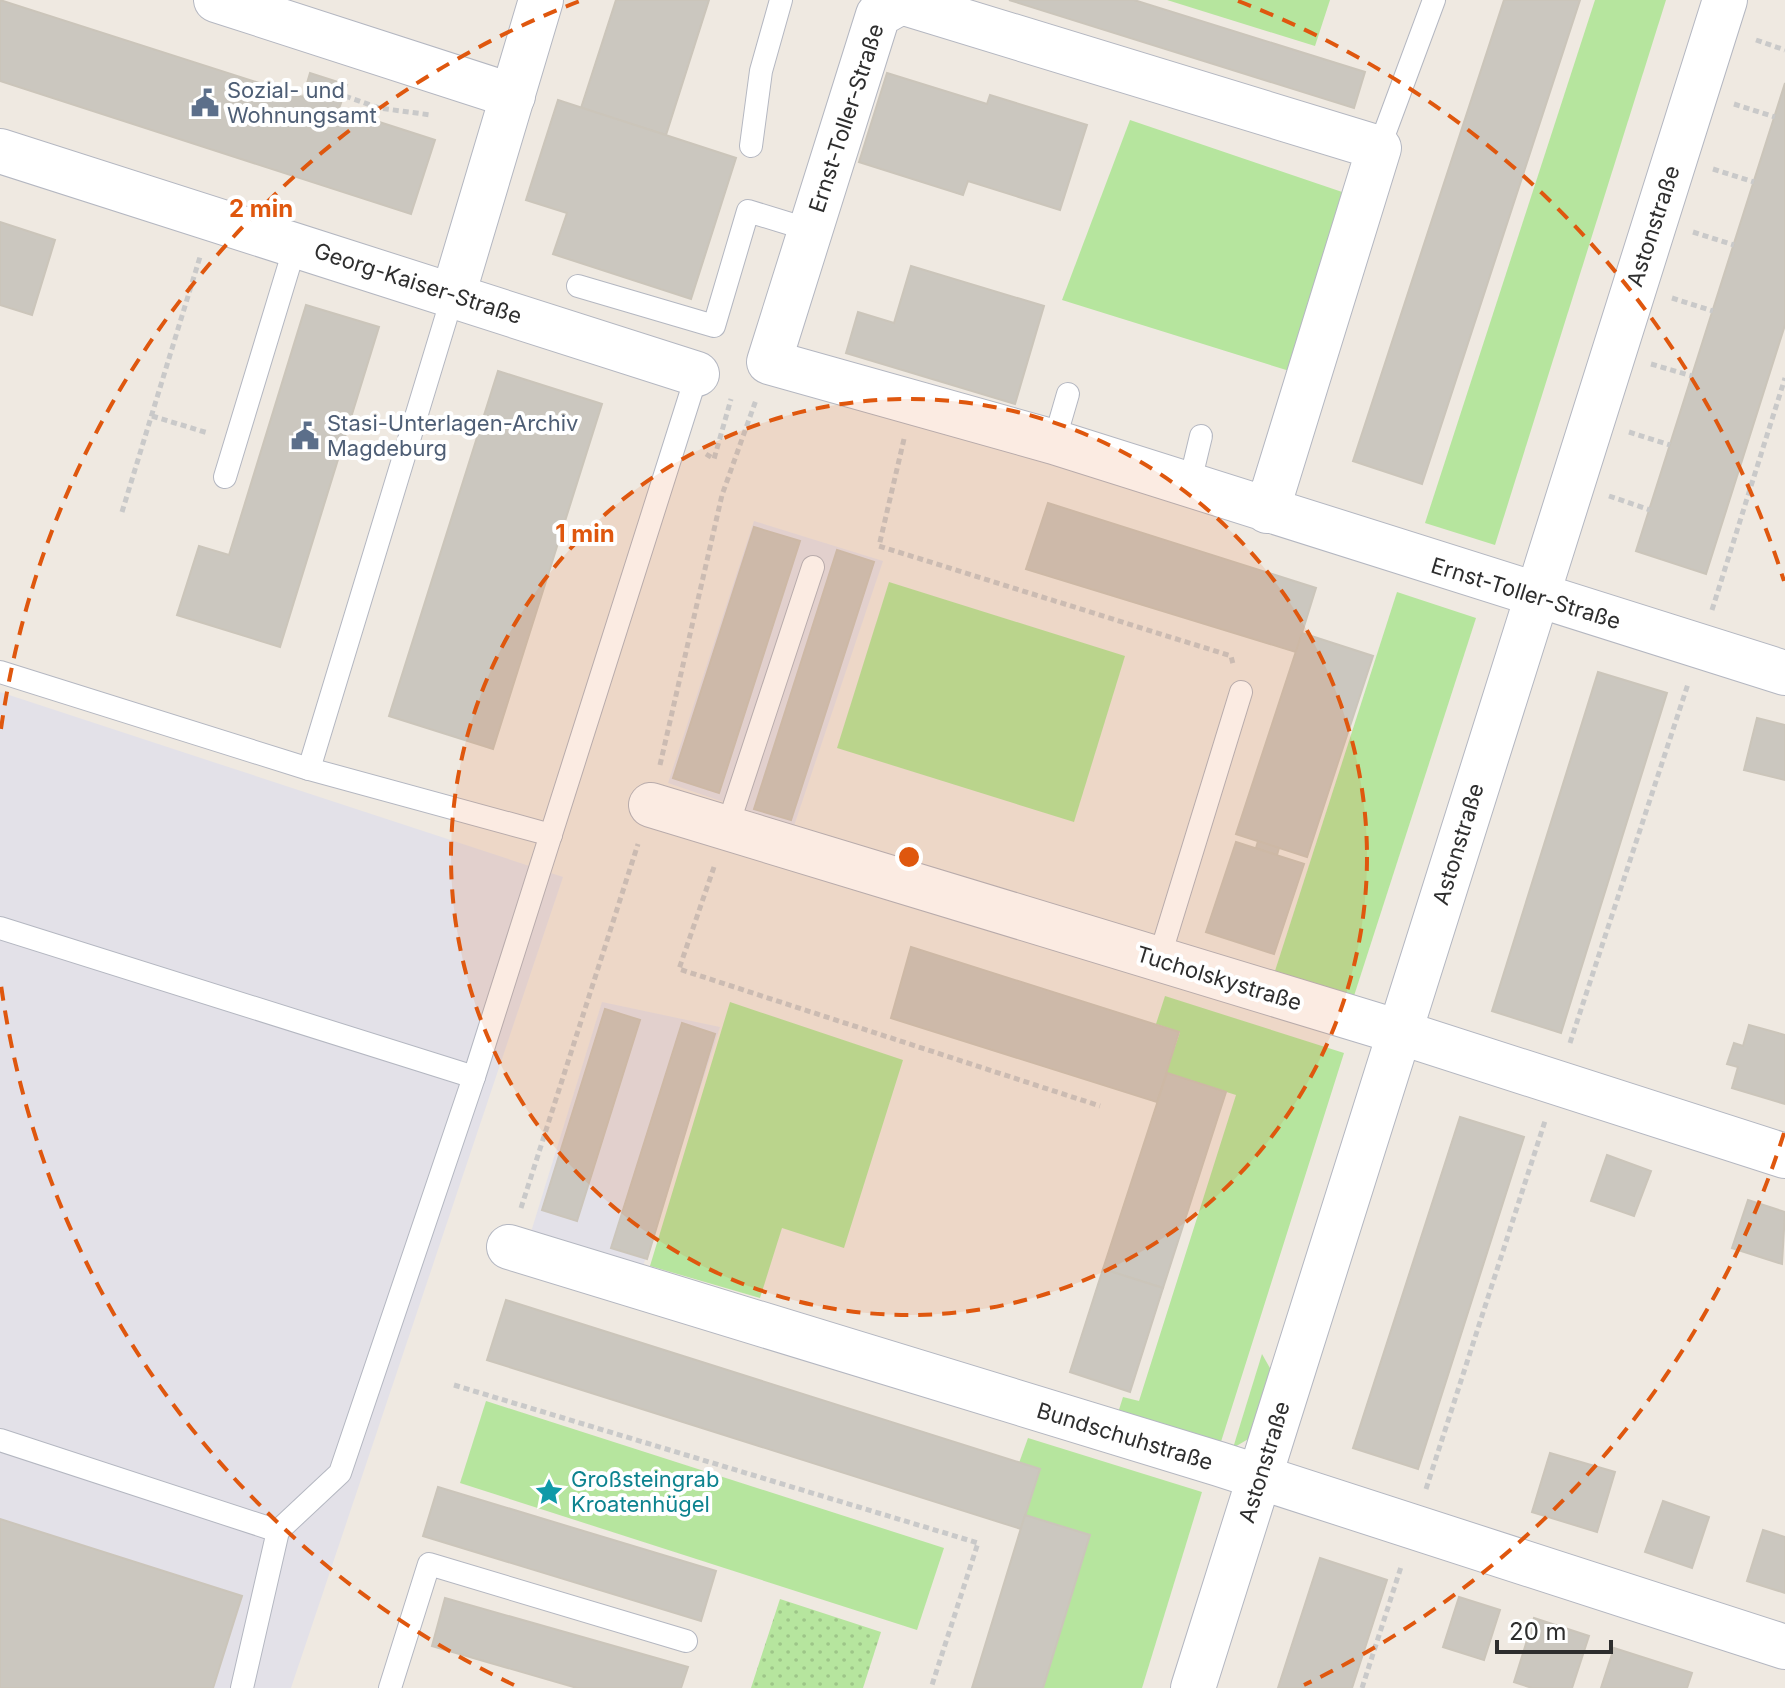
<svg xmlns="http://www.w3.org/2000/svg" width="1785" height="1688" viewBox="0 0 1785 1688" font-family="Inter,sans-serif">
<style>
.industrial{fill:#e3e1e8}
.grass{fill:#b6e59e}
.park{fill:url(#park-dots)}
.building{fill:#cbc7bf;stroke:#cbc5ba;stroke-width:2}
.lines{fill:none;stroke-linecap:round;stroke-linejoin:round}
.lane-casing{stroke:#b4b7c1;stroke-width:24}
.street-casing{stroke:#b4b7c1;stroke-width:46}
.path{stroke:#c9c9c9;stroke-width:5;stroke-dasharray:6 4;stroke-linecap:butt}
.lane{stroke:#fff;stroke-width:22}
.street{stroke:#fff;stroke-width:44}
.ring{fill:none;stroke:#df570e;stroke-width:4;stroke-dasharray:14 10}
.labels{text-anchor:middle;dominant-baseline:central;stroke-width:8;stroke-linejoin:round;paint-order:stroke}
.service-label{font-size:22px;fill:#4e5e75;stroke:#fff;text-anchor:start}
.street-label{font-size:22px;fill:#2e2e2e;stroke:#fff}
.culture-label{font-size:22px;fill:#0d838f;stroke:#fff;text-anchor:start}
.centre{fill:#df570e;stroke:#fff;stroke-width:4}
.ring-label{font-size:24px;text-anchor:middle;font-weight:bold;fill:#df570e;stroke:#fff;stroke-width:8;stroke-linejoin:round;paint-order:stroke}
</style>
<defs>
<pattern id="park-dots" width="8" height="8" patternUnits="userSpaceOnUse" patternTransform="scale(2)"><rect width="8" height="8" fill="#b6e59e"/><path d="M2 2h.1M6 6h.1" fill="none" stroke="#9dc588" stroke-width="1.8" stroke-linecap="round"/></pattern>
</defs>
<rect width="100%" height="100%" fill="#efe9e1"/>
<g class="industrial">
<polygon points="754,521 883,561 794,826 668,783"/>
<polygon points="0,692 563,877 291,1688 0,1688"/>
<polygon points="602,1002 720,1027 643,1266 531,1232"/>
</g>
<g class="grass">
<polygon points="1167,0 1330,0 1315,46"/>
<polygon points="1595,0 1666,0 1495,545 1425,523"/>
<polygon points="1130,120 1351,195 1296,373 1062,300"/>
<polygon points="889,582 1125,656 1074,822 837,748"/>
<polygon points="1397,592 1476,618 1353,999 1274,974"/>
<polygon points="1165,996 1344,1053 1219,1448 1117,1416 1123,1397 1139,1401 1236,1095 1166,1073 1180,1032 1156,1024"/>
<polygon points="730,1002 903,1060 844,1248 782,1228 760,1298 650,1266"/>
<polygon points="1262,1354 1271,1370 1250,1438 1233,1448"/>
<polygon points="486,1401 944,1548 917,1630 460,1483"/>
<polygon points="1028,1438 1202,1492 1142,1688 1043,1688 1019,1463"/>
</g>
<polygon class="park" points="780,1599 881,1632 863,1688 751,1688"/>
<g class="building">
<polygon points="0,0 303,97 310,73 347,85 339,109 435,140 411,214 0,81"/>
<polygon points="616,0 709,0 666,135 581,108"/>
<polygon points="1009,0 1134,0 1365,72 1354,108"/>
<polygon points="1504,0 1580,0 1422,484 1353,461"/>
<polygon points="887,73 987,104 990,95 1087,125 1060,210 968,181 963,195 859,162"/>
<polygon points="1785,83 1785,325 1706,574 1636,551"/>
<polygon points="558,100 736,158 691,299 553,254 567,213 526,200"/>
<polygon points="0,222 55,240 32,315 0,305"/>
<polygon points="911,266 1044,306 1015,404 846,353 858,312 894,323"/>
<polygon points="306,305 379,327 280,647 177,615 199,546 229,555"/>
<polygon points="498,371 602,404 493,749 389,716"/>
<polygon points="1048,503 1316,588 1296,652 1026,569"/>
<polygon points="754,527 800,541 719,793 673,778"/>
<polygon points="837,550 874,562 791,820 754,809"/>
<polygon points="1302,633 1373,656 1307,857 1236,834"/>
<polygon points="1598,672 1667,693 1561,1033 1492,1011"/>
<polygon points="1757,718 1785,725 1785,780 1744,770"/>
<polygon points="1258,841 1279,848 1277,855 1256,848"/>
<polygon points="1236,842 1304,864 1274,954 1206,932"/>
<polygon points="911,947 1179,1032 1157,1102 891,1018"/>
<polygon points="605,1009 640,1020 577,1221 542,1210"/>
<polygon points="682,1023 715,1034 647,1259 611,1248"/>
<polygon points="1749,1025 1785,1035 1785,1104 1732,1088 1738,1067 1727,1064 1734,1043 1743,1046"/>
<polygon points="1167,1073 1226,1092 1163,1288 1103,1269"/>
<polygon points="1460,1117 1524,1137 1418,1469 1353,1448"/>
<polygon points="1607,1155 1651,1171 1634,1216 1591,1201"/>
<polygon points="1748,1200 1785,1212 1782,1264 1732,1248"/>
<polygon points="1103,1269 1163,1288 1130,1392 1070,1372"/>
<polygon points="506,1300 1040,1469 1021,1529 487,1360"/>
<polygon points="1550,1453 1615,1472 1597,1532 1532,1512"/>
<polygon points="438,1487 716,1571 701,1621 423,1536"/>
<polygon points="1663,1501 1709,1517 1692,1568 1645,1552"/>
<polygon points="1025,1515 1090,1535 1043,1688 972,1688"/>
<polygon points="0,1519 242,1596 213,1688 0,1688"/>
<polygon points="1763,1530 1785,1537 1785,1593 1747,1581"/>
<polygon points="1320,1558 1387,1580 1352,1688 1278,1688"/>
<polygon points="1459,1597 1500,1610 1484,1660 1443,1647"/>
<polygon points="445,1598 688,1667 681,1688 577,1688 432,1646"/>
<polygon points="1534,1618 1589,1636 1572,1688 1532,1688 1514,1682"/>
<polygon points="1614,1648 1692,1673 1687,1688 1601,1688"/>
</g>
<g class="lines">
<defs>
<g id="lane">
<polyline points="751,146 761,71 781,0"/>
<polyline points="1379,148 1434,0"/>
<polyline points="578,286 714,326 748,211 810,230"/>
<polyline points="1054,442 1068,394"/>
<polyline points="225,477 296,243"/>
<polyline points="1189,486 1201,436"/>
<polyline points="0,672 309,769 551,835"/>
<polyline points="309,769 453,295"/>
<polyline points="727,828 813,567"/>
<polyline points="0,928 474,1077 340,1473 278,1531"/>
<polyline points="1159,959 1241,692"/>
<polyline points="474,1077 697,374"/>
<polyline points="0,1440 278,1531 242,1688"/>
<polyline points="390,1688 429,1564 686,1641"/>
</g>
<g id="street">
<polyline points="216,0 513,96"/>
<polyline points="0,151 697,374"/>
<polyline points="453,295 541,0"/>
<polyline points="1267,511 1379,148 901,2 878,15 769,362 1054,442 1785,673"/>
<polyline points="651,805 1399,1032 1785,1156"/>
<polyline points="509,1247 1219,1464 1785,1647"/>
<polyline points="1193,1688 1725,0"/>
</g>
</defs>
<use href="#lane" class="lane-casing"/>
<use href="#street" class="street-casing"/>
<g class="path">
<polyline points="1756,40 1785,50"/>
<polyline points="345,96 379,108 431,115"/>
<polyline points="1734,104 1775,117"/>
<polyline points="1713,169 1754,182"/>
<polyline points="1693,232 1734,245"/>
<polyline points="1672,298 1713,311"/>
<polyline points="1651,364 1692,376"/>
<polyline points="152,416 208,433"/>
<polyline points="1629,432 1670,445"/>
<polyline points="904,439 879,546 1231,656 1233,664"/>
<polyline points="706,454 714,459 731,399"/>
<polyline points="1609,496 1650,510"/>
<polyline points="122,512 200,257"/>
<polyline points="1712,610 1785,378"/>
<polyline points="660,765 722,495 756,400"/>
<polyline points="714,867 679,969 1100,1106"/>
<polyline points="1570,1043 1688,684"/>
<polyline points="521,1208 638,844"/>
<polyline points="454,1385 978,1543 931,1688"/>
<polyline points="1426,1489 1545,1121"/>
<polyline points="1362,1688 1401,1567"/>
</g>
<use href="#lane" class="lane"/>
<use href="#street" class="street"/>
</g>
<circle cx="909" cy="857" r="458" fill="#df570e" fill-opacity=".12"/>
<g class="ring">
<circle cx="909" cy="857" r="458"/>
<path d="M1784 1133A917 917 0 0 1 1304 1685M514 1685A917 917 0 0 1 1 985M1 729A917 917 0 0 1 580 1M1238 1A917 917 0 0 1 1784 581"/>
</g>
<defs>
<symbol id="civic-bare" viewBox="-9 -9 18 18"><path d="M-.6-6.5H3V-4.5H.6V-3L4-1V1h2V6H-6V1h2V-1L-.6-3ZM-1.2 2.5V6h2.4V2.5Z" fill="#5c6f8a" stroke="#fff" stroke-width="2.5" paint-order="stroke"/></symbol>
<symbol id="sight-bare" viewBox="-9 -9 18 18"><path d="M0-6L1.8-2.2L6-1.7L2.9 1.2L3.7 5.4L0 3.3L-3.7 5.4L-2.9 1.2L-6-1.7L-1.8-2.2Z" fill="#0f9aa8" stroke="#fff" stroke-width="2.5" paint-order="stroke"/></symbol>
</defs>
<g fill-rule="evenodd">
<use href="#civic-bare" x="185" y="83" width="40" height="40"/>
<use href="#civic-bare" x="285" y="416" width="40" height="40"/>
<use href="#sight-bare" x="529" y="1472" width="40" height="40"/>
</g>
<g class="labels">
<g class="service-label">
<text x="227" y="90">Sozial- und<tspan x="227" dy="25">Wohnungsamt</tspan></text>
<text x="327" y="423">Stasi-Unterlagen-Archiv<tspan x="327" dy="25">Magdeburg</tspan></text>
</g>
<g class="street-label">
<text transform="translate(846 118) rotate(-72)">Ernst-Toller-Straße</text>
<text transform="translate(1653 226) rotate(-72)">Astonstraße</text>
<text transform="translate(418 283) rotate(18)">Georg-Kaiser-Straße</text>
<text transform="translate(1526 593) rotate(17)">Ernst-Toller-Straße</text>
<text transform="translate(1458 844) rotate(-73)">Astonstraße</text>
<text transform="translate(1219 978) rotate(17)">Tucholskystraße</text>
<text transform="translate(1125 1436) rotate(17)">Bundschuhstraße</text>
<text transform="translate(1264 1462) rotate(-73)">Astonstraße</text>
</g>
<g class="culture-label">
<text x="571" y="1479">Großsteingrab<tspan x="571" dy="25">Kroatenhügel</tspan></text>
</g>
</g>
<circle cx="909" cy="857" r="12" class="centre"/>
<g class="ring-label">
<text x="261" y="217">2 min</text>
<text x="585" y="542">1 min</text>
</g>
<path d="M1497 1640v12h114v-12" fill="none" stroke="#2e2e2e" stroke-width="4"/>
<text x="1509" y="1640" font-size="24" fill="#2e2e2e" stroke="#ffffff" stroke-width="6" paint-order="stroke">20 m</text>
</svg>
